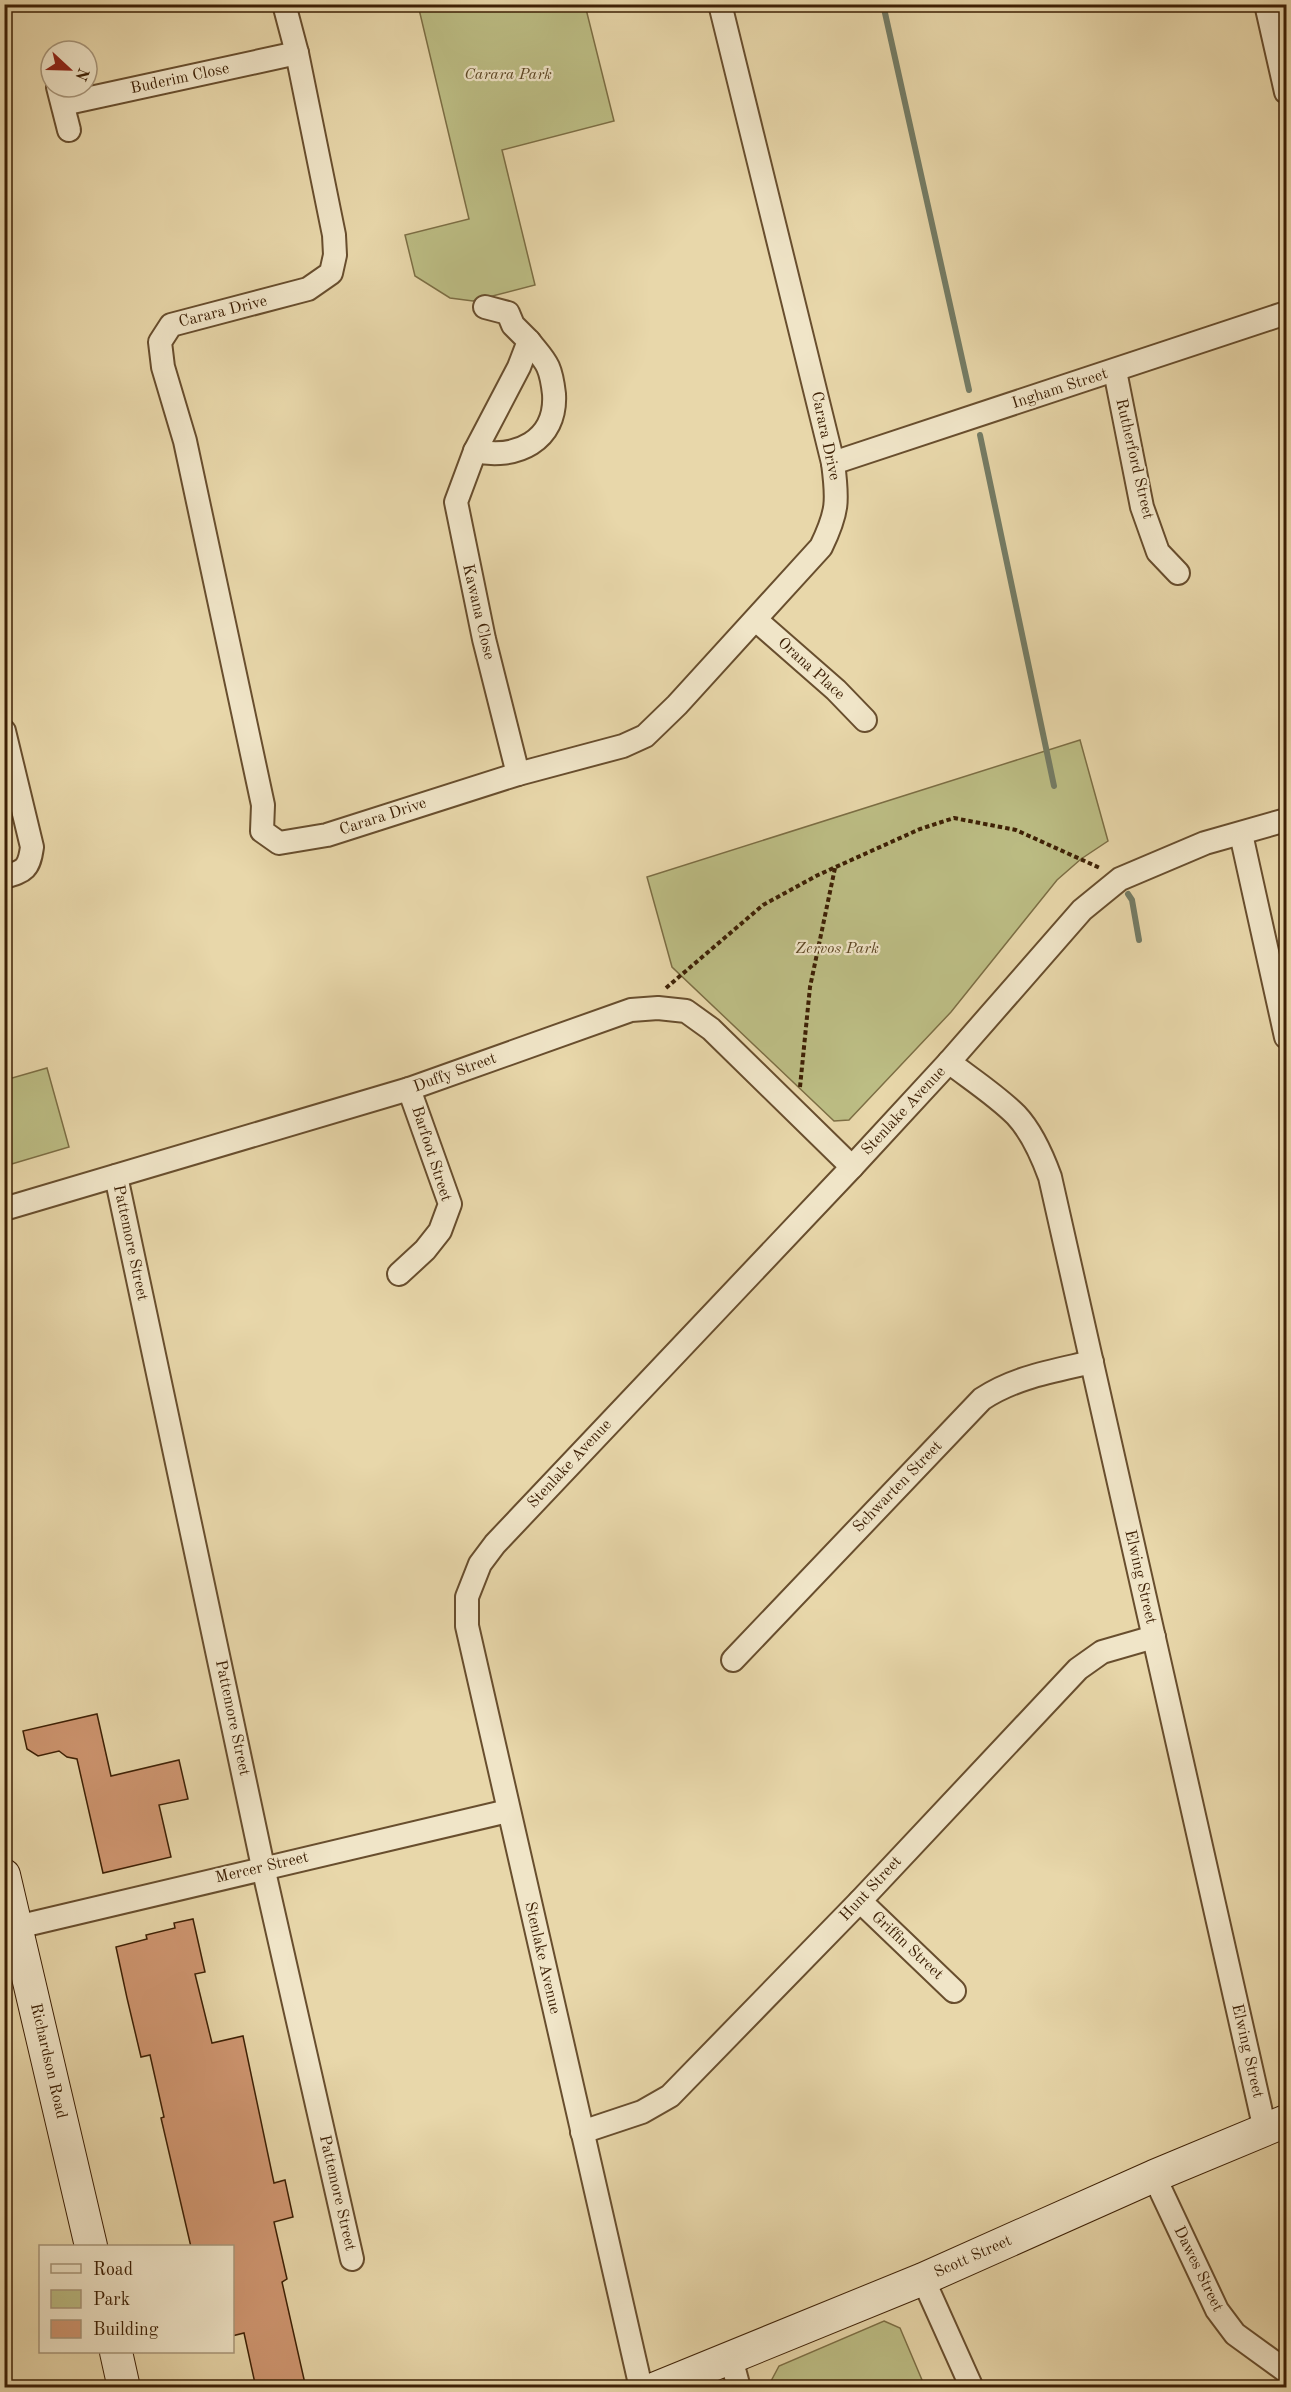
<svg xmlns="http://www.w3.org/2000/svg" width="1291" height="2392" viewBox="0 0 1291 2392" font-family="'Old Standard TT',serif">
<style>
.green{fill:#bcbd84;stroke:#7c6e44;stroke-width:1.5}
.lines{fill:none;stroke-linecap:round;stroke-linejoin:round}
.stream{stroke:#747c65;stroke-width:6}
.building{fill:#d09772;stroke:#3d2005;stroke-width:1.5}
.street-casing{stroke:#684e2e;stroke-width:26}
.secondary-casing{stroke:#3d2005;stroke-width:34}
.path{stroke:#3d2005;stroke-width:4;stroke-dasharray:4.5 3;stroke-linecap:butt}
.street{stroke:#f0e5c8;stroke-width:22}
.secondary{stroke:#f0e5c8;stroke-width:32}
.labels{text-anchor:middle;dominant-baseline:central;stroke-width:4.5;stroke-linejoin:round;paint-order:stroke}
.park-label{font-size:16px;font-style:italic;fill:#5d4725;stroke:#f0e5c8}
.street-label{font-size:16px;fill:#3d2005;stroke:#f0e5c8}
</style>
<rect width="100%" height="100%" fill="#e8d7aa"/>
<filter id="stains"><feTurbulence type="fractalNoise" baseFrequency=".00333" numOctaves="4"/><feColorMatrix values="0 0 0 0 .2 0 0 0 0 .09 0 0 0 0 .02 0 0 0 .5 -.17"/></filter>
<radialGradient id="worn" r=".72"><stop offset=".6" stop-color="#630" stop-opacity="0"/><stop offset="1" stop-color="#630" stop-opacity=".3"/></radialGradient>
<g class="green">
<polygon points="418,5 585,5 614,121 502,150 535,285 473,301 450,298 415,276 405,235 469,219"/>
<polygon points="1080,740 1108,841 1081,859 1057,880 951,1012 849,1120 834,1121 672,967 647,877"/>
<polygon points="47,1068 69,1147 5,1166 5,1080"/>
<polygon points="884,2321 900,2328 925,2387 771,2387 770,2383 779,2366"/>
</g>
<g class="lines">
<g class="stream">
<polyline points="883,4 969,390"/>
<polyline points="980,435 1054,786"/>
<polyline points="1128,894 1132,900 1139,940"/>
</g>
</g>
<g class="building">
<polygon points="97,1714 111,1776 179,1760 188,1799 159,1805 171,1857 103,1873 77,1759 67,1757 59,1751 38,1756 27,1749 23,1731"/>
<polygon points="193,1919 205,1972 195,1974 212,2043 243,2036 274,2183 285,2180 293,2217 274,2222 287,2279 282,2282 306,2388 256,2388 244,2333 232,2336 232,2247 191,2247 161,2118 164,2117 150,2055 141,2057 127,1998 116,1947 147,1939 146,1935 175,1928 174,1923"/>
</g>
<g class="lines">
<defs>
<g id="street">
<path d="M284,4L297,53L334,235L335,255L331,273L308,289L171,325L160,342L163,367L185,441L263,805L262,831L279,843L327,835L518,774L623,746L645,736L677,705L821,547C838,512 838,501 833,463L720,4"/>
<polyline points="1266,4 1286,92"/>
<polyline points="58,87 69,130"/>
<polyline points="63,104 297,53"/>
<polyline points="485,307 508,313 513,325 529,341 519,367 475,451 456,502 484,639 518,774"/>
<polyline points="1115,371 1142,507 1158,552 1178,573"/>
<path d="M475,451C516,460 557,441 554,394C553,385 552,376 548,367C544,358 535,349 529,341"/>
<polyline points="833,463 1286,313"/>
<polyline points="756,620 836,690 865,720"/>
<path d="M4,731L32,847C29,869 25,871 4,877"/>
<polyline points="1241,834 1286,1037"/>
<path d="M949,1062C971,1079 996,1095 1016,1115C1032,1132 1042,1155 1050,1177L1265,2130"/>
<polyline points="116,1176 263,1867 352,2259"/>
<polyline points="4,1209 409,1089 631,1010 658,1008 686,1011 711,1029 852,1167"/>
<polyline points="399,1274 425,1250 440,1231 450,1204 409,1089"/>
<path d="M733,1660L982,1399C1015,1377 1054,1371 1092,1362"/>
<polyline points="860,1901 954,1991"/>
<polyline points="17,1927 508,1811"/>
<polyline points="582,2132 642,2112 670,2096 860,1901 1078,1669 1102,1652 1154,1637"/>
<polyline points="1154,2176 1217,2310 1235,2334 1286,2371"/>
<polyline points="923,2279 972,2388"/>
<polyline points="731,2358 739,2388"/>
<polyline points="641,2388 467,1626 467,1597 480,1564 495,1544 852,1167 949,1062 1082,910 1120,879 1205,843 1286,820"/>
</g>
<g id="secondary">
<polyline points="4,1875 91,2246"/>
<polyline points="116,2352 124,2388"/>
<polyline points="656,2388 923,2279 1154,2176 1286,2121"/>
</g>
</defs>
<use href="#street" class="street-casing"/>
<use href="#secondary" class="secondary-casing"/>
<g class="path">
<polyline points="666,988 763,905 818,875 920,829 954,818 1016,830 1100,868"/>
<polyline points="800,1087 810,987 835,868"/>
</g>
<use href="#street" class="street"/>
<use href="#secondary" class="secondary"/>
</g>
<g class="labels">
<g class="park-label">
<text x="508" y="75">Carara Park</text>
<text x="837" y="949">Zervos Park</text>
</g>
<g class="street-label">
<text transform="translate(180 79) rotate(-12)">Buderim Close</text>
<text transform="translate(223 312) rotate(-14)">Carara Drive</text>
<text transform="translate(1060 389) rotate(-18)">Ingham Street</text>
<text transform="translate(825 436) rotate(78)">Carara Drive</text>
<text transform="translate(1134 459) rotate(77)">Rutherford Street</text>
<text transform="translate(478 612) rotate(77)">Kawana Close</text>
<text transform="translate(811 669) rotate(42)">Orana Place</text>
<text transform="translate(383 817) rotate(-18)">Carara Drive</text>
<text transform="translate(455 1073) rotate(-20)">Duffy Street</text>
<text transform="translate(904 1111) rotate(-47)">Stenlake Avenue</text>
<text transform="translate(431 1154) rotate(72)">Barfoot Street</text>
<text transform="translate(130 1243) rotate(78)">Pattemore Street</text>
<text transform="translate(570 1464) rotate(-47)">Stenlake Avenue</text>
<text transform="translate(898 1487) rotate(-46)">Schwarten Street</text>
<text transform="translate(1140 1577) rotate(77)">Elwing Street</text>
<text transform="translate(232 1718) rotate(78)">Pattemore Street</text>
<text transform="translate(262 1868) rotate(-13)">Mercer Street</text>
<text transform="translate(871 1889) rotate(-47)">Hunt Street</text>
<text transform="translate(907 1946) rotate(43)">Griffin Street</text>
<text transform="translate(542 1958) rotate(77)">Stenlake Avenue</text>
<text transform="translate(1247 2051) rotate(77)">Elwing Street</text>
<text transform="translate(48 2061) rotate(77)">Richardson Road</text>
<text transform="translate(337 2193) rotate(77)">Pattemore Street</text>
<text transform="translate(973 2257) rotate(-24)">Scott Street</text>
<text transform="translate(1198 2269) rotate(64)">Dawes Street</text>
</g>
</g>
<rect width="1291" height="2392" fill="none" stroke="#e8d7aa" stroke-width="24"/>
<rect x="6" y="6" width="1279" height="2380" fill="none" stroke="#3d2005" stroke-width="3"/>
<rect x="12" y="12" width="1267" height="2368" fill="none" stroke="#3d2005" stroke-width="1.5"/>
<rect x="39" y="2245" width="195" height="108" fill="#f0e5c8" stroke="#a8967a" stroke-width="1.5"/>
<rect x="51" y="2264" width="30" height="9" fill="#f0e5c8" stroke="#a8967a" stroke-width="1.5"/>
<text x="93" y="2275" font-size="18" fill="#3d2005">Road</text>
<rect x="51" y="2290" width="30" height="18" fill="#bcbd84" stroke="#a8967a" stroke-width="1.5"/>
<text x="93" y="2305" font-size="18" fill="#3d2005">Park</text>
<rect x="51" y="2320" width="30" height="18" fill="#d09772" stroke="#a8967a" stroke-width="1.5"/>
<text x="93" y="2335" font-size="18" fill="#3d2005">Building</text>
<g transform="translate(69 69) rotate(112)"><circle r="28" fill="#f0e5c8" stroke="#a8967a" stroke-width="1.5"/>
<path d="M0-4.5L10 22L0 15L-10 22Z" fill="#8f2418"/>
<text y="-9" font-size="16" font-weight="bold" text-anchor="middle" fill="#3d2005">N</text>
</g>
<rect width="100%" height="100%" filter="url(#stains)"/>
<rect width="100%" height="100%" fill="url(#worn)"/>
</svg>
